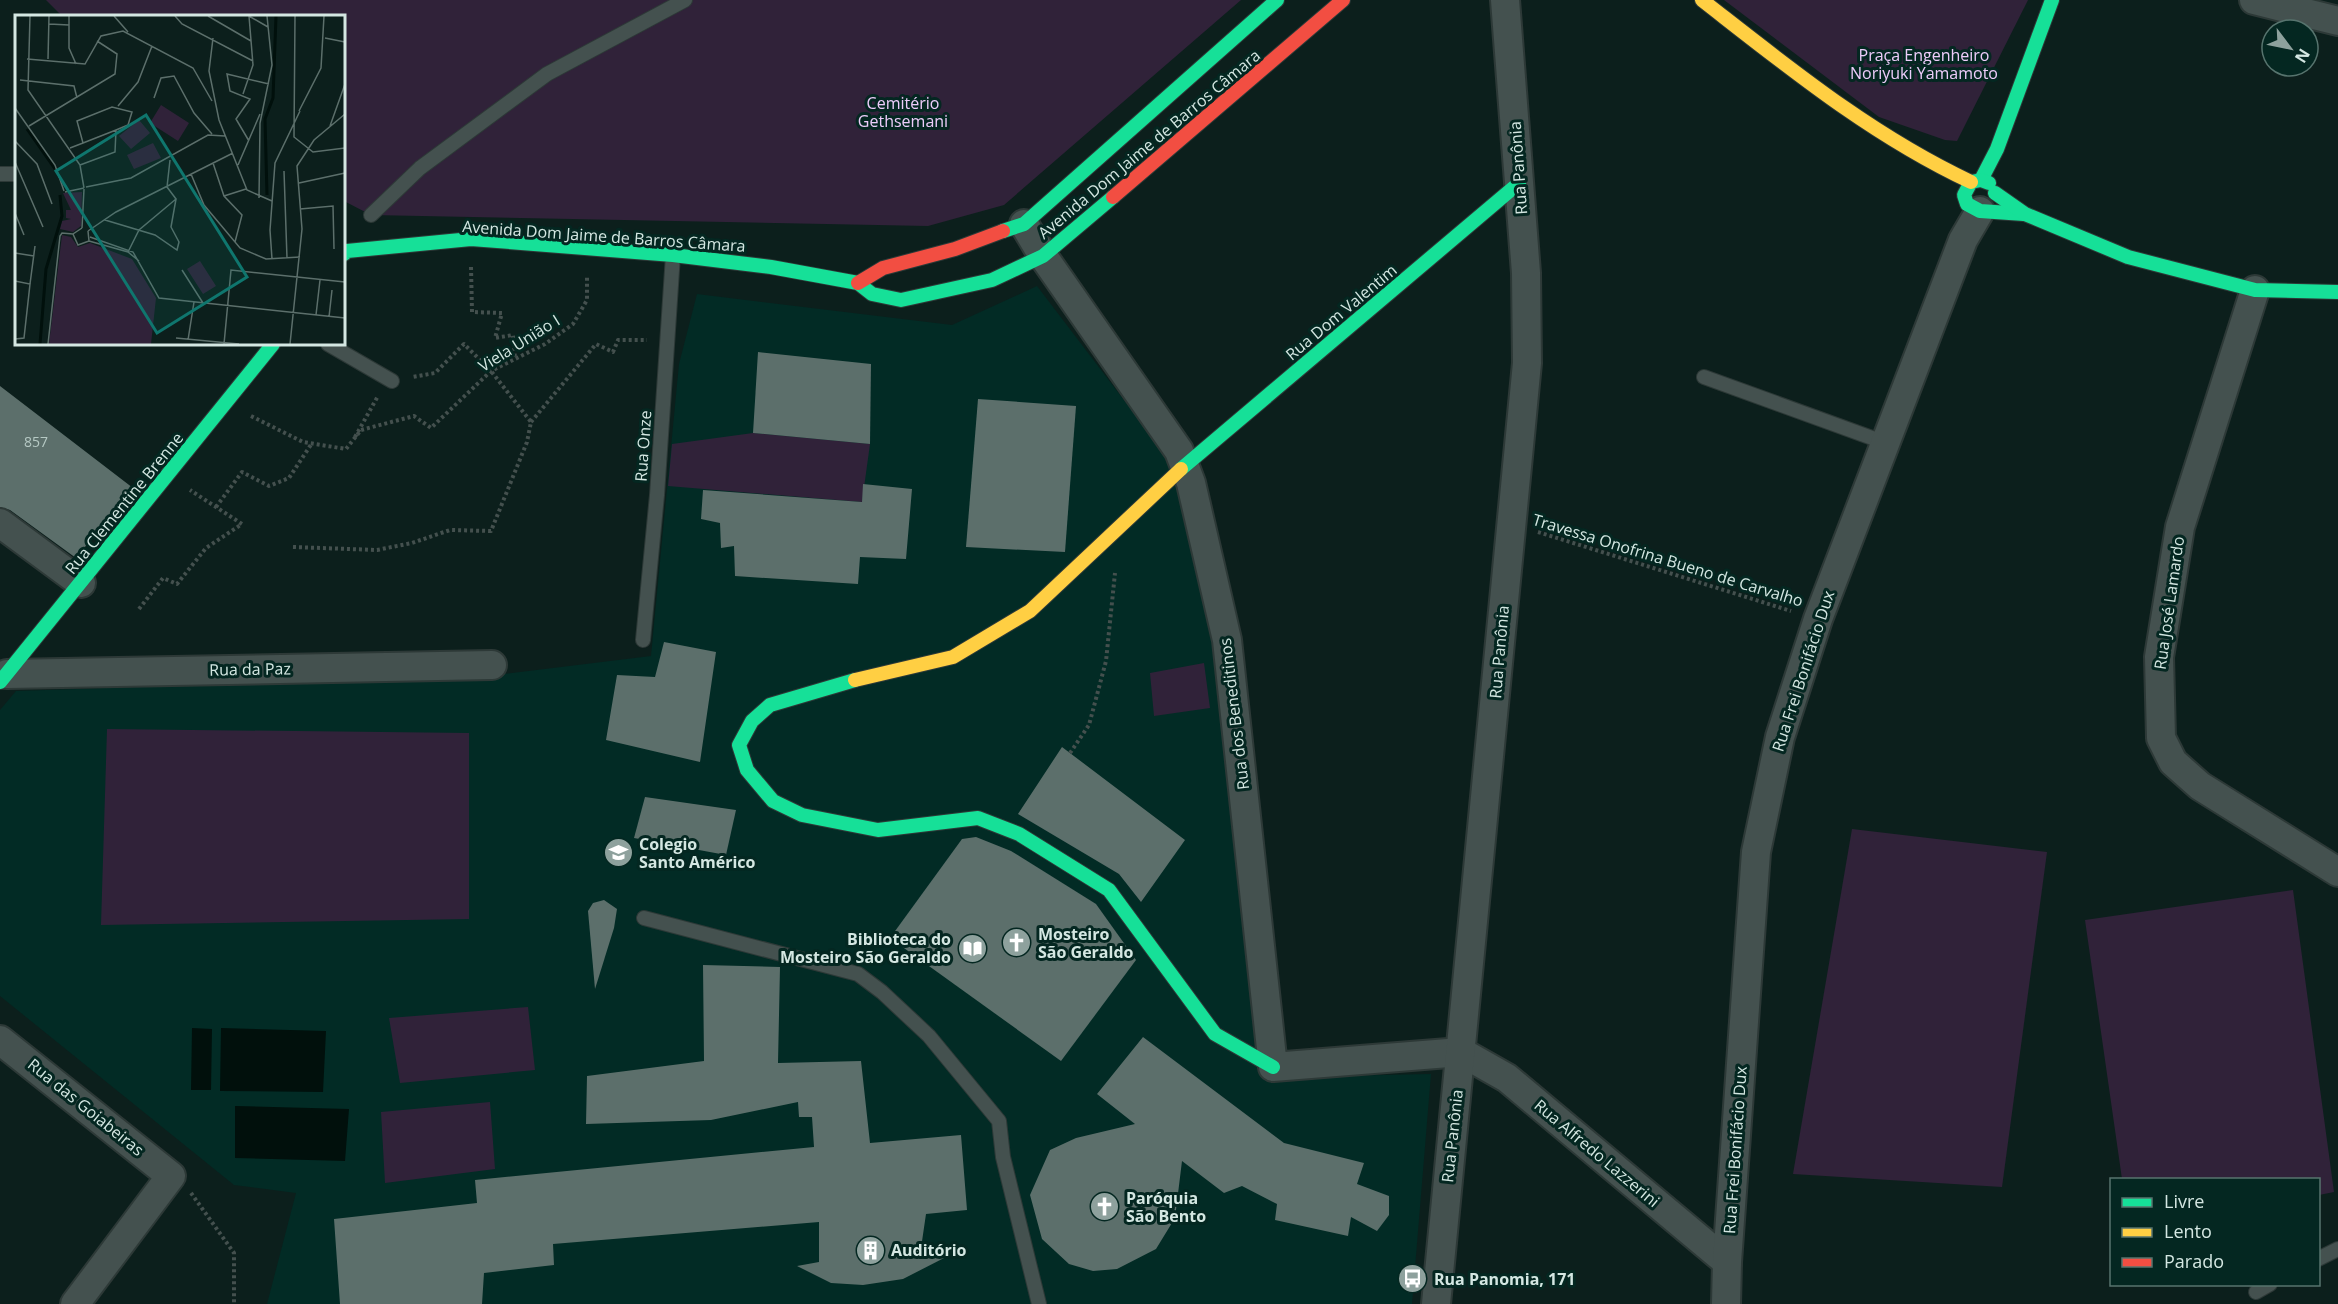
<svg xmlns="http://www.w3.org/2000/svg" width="2338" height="1304" viewBox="0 0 2338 1304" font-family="'Open Sans',sans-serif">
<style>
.built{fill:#022b25}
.green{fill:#302239}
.water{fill:#01100c}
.building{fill:#5c6f6b}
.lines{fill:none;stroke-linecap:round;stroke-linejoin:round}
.lane-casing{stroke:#2d3937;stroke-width:16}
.street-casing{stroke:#2d3937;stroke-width:32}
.fast-casing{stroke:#2d3937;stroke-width:16}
.slow-casing{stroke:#2d3937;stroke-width:16}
.jam-casing{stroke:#2d3937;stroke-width:16}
.path{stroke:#44504e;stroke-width:4;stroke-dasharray:3 3;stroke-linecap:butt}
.lane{stroke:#44514f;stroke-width:14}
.street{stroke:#44514f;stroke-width:28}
.fast{stroke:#16e098;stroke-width:14}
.slow{stroke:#ffcf43;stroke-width:14}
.jam{stroke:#f24e42;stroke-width:14}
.labels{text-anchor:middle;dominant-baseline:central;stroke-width:6;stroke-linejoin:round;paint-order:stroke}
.number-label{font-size:14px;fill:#b6c9c4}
.park-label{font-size:16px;fill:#edccfa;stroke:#042721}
.street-label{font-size:16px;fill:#d4e7e2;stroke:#042721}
.poi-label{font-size:16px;font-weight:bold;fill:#d4e7e2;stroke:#042721;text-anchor:start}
.inset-river{fill:none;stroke:#01100c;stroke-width:3}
.inset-road{fill:none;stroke:#5c6f6b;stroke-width:1.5}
.view{fill:#0f766e;fill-opacity:0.15;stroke:#0f766e;stroke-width:3}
.inset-edge{fill:none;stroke:#d4e7e2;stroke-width:3}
</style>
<rect width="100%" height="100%" fill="#0c1f1c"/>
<polygon class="built" points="1037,286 1175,467 1215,642 1287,1077 1431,1074 1412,1304 267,1304 296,1193 234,1185 0,996 0,710 16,691 496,675 651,656 679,364 697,294 952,325"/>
<g class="green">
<polygon points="46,0 1241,0 1004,205 928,226 371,215 344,201 344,16 62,16"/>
<polygon points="1724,0 2028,0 1957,141 1945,140 1879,117"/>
<polygon points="753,433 870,444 862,502 668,486 672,444"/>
<polygon points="1204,663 1210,708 1154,716 1150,673"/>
<polygon points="107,729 469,733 469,919 101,925"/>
<polygon points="1852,829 2047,852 2002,1187 1793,1174"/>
<polygon points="2293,890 2334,1192 2319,1195 2318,1180 2122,1179 2085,920"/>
<polygon points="528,1007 535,1070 400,1083 389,1018"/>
<polygon points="490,1102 495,1169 385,1183 381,1112"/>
</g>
<g class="water">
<polygon points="192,1028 212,1029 211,1090 191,1090"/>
<polygon points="221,1028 326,1031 323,1092 220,1091"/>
<polygon points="235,1106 349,1109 345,1161 235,1158"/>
</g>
<g class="building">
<polygon points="758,352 871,364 870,444 753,433"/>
<polygon points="0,386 133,488 76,558 10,510 0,507"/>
<polygon points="978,399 1076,406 1065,552 966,547"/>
<polygon points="863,484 912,489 906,559 860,557 858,584 735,576 734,546 721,548 720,523 701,519 703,490 862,502"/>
<polygon points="664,642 716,652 700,762 606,740 617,675 655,677"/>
<polygon points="1062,747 1185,840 1141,902 1119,874 1018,814"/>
<polygon points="645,797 736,810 726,855 634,838"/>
<polygon points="976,837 1011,851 1096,904 1136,960 1061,1061 890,938 962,839"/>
<polygon points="604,900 617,909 614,928 595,989 588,911 593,903"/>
<polygon points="703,965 780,967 778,1063 861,1061 870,1143 961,1135 967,1210 926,1214 920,1255 946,1257 903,1279 863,1285 831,1283 797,1266 819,1262 819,1222 553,1244 554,1265 484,1273 482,1304 340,1304 334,1219 477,1203 475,1180 814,1147 812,1117 799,1117 798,1102 711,1120 586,1124 587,1076 704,1061"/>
<polygon points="1143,1037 1284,1143 1364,1163 1357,1184 1389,1196 1389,1215 1377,1231 1351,1217 1348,1236 1275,1220 1277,1204 1242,1186 1224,1193 1182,1161 1175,1218 1156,1249 1117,1269 1093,1271 1069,1264 1042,1239 1030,1195 1050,1150 1076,1138 1135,1124 1097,1094"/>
</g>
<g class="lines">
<defs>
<g id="lane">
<polyline points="0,174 16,174"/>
<polyline points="371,215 420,168 547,74 685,0"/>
<polyline points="328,344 392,381"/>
<polyline points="1704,377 1886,443"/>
<polyline points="643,640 657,495 673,255"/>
<polyline points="644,918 858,974 882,992 929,1036 999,1121 1003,1157 1039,1304"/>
<polyline points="2318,1259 2338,1249"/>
<polyline points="2256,1292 2270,1284"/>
</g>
<g id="street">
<polyline points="2254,0 2338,21"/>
<polyline points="1024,224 1043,256 1179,451 1191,483 1227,640 1273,1067 1461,1052 1507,1078 1727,1262"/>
<polyline points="2255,290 2180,527 2159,657 2161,738 2173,762 2200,786 2338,872"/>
<polyline points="0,523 81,583"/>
<polyline points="7,674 492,665"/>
<polyline points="0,1040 171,1176 75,1304"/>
<polyline points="1436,1304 1527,363 1526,273 1505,0"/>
<polyline points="1726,1304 1727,1262 1756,852 1780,737 1818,619 1963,240 1980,211"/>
</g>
<g id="fast">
<polyline points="1981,180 1997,149 2052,0"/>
<polyline points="1989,183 1981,180 1971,182 1964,195 1967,204 1980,211 2024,214"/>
<polyline points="1995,193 2025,214 2128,257 2255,290 2338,292"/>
<polyline points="1003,231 1024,224 1277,0"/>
<polyline points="344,254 347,251 471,239 673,255 771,267 858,283 872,294 901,300 992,280 1043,256 1113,197"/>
<polyline points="1181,469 1519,183"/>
<polyline points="855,680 770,705 752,721 739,745 747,770 773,801 802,815 878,830 978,818 1019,834 1109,890 1215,1034 1273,1067"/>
<polyline points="0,682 273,344"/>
</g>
<g id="slow">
<path d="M1702,0C1788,67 1871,135 1971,182"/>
<polyline points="855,680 953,657 1030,611 1181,469"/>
</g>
<g id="jam">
<polyline points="1113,197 1343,0"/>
<polyline points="858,283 883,268 955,249 1003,231"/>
</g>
</defs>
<use href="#lane" class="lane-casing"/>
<use href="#street" class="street-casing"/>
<use href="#fast" class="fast-casing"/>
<use href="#slow" class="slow-casing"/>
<use href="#jam" class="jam-casing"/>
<g class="path">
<polyline points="471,267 472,312 502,313 495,338 513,335 515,358"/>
<polyline points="251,416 303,442 346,449 361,430 414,416 431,428 491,371 545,344 573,324 587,300 587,276"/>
<polyline points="531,422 596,344 613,352 618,340 647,340"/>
<polyline points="355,437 378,396"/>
<polyline points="216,507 242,472 269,486 289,478 312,443"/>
<polyline points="1538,532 1791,611"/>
<polyline points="293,547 377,550 412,543 450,530 491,531 527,442 531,422 491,371 464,344 435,373 412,377"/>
<polyline points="139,609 163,578 177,584 206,548 242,524 190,490"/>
<polyline points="1070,753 1089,725 1106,661 1115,573"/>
<polyline points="191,1193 234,1253 234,1304"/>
</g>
<use href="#lane" class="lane"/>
<use href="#street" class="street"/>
<use href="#fast" class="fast"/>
<use href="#slow" class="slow"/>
<use href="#jam" class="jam"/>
</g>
<defs>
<symbol id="school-disc" viewBox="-11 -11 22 22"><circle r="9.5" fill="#8ea19d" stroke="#042721"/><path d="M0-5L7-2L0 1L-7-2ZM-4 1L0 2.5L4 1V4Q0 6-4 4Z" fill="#fff"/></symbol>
<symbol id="church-disc" viewBox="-11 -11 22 22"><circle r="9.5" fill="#8ea19d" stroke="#042721"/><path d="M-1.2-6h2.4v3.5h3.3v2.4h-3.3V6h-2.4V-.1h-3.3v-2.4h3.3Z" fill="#fff"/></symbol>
<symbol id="library-disc" viewBox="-11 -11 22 22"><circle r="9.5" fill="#8ea19d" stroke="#042721"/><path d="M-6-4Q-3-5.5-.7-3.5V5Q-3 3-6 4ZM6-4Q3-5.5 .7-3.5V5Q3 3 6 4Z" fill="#fff"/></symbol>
<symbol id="building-disc" viewBox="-11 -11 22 22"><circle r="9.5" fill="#8ea19d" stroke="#042721"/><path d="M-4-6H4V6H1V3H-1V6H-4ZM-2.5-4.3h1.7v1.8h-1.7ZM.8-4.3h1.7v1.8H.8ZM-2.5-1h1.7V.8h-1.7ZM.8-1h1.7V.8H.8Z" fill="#fff"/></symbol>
<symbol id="bus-disc" viewBox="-11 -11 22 22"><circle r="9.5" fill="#8ea19d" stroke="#042721"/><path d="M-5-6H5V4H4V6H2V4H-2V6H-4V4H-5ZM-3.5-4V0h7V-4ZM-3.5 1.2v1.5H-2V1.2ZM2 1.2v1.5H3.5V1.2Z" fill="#fff"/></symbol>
</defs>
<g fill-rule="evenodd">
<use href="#school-disc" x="602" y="836" width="33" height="33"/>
<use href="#church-disc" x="1000" y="926" width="33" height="33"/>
<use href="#library-disc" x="956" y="932" width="33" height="33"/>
<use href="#church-disc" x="1088" y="1190" width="33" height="33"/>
<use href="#building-disc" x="854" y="1234" width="33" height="33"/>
<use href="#bus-disc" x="1396" y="1262" width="33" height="33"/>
</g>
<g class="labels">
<g class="number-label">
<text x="36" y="441">857</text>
</g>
<g class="park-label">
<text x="1924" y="55">Praça Engenheiro<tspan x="1924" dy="18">Noriyuki Yamamoto</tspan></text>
<text x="903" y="103">Cemitério<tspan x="903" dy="18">Gethsemani</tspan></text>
</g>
<g class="street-label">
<text transform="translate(1149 144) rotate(-40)">Avenida Dom Jaime de Barros Câmara</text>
<text transform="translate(1518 168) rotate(-94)">Rua Panônia</text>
<text transform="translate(604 236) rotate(4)">Avenida Dom Jaime de Barros Câmara</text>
<text transform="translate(1341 312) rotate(-40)">Rua Dom Valentim</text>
<text transform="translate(519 343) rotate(-32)">Viela União I</text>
<text transform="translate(643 446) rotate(-86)">Rua Onze</text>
<text transform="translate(124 503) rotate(-51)">Rua Clementine Brenne</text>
<text transform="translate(1668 560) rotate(17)">Travessa Onofrina Bueno de Carvalho</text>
<text transform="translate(2169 603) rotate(-82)">Rua José Lamardo</text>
<text transform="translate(1499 652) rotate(-85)">Rua Panônia</text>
<text transform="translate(250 669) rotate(-1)">Rua da Paz</text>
<text transform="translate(1803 671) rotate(-72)">Rua Frei Bonifácio Dux</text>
<text transform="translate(1234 714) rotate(-97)">Rua dos Beneditinos</text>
<text transform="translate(86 1107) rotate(39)">Rua das Goiabeiras</text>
<text transform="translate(1452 1136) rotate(-84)">Rua Panônia</text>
<text transform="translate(1735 1150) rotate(-86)">Rua Frei Bonifácio Dux</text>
<text transform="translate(1597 1153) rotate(40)">Rua Alfredo Lazzerini</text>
</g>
<g class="poi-label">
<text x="639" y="844">Colegio<tspan x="639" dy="18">Santo Américo</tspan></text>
<text x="1038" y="934">Mosteiro<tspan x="1038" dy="18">São Geraldo</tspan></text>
<text x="951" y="939" text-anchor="end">Biblioteca do<tspan x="951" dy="18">Mosteiro São Geraldo</tspan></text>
<text x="1126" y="1198">Paróquia<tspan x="1126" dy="18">São Bento</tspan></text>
<text x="891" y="1250">Auditório</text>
<text x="1434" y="1279">Rua Panomia, 171</text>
</g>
</g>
<g transform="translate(15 15)">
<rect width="330" height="330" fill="#0c1f1c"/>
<path d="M146,90L174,108L163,126L135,108ZM124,105L135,118L116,134L104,121ZM138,128L146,143L119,154L112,140ZM67,177L66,211L58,217L45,214L47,206L56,204L51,203V195H56L48,178ZM47,220L56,222L63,232L75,228L117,244L141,283L136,329H34ZM185,246L201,271L188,279L172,254Z" fill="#302239"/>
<path class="inset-river" d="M12,114L40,154M252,180L250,104L258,83L261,1M25,329L31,254L47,201L45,180"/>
<path class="inset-road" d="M15,1L13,75L65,150L69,173M54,1V33L61,49M99,1L113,17M160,1L167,9L238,46M193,1L236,26M234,1L253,12M280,1L279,122L298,137L330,133M34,9L54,10M198,23L194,56L204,105L232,175L257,186M310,23L330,27M12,44L70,49L86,21L108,16L178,53L197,86M33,44L34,1M5,65L59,71L62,83M228,79L238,50L234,1M139,83L146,63L159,61L179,98L197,119M103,91L123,67L137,31M0,93L40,150L49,176M284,96L306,53L309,1M14,111L100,59L102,39L82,26M315,111L330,69M0,126L22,149L37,189M234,126L221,104L235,84L215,76L212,59L254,69M55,133L68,128L101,115L113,110L117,97L97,92L62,106L68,128M0,147L28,212M198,148L209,181L227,200L220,227M65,150L100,137L101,115M223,150L245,99M269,156L272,243M176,159L189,190L225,233L251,244L285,242M284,168L330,158M71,172L116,163L193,120L210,121M50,177L69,173M209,181L231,174M244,183L245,108L257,50L252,1M285,194L318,191L319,234M0,198L9,220M90,205L140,220L162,235L164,227L156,212L161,184M67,213L58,219L63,230L74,226L73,216M67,213L69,174M73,216L101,197L218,138M75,222L118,237L144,283L330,303M74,226L113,237L124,246M113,237L124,215L161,184L152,172L155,145M0,238L19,241M257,244L255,215L260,148L285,96M167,255L188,288M0,266L15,269L9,323L0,324M15,269L20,231M301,300L305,265M314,302L317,275M161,323L224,329M173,325L179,287M33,329L45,221L47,218L58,219M209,329L216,255L330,267M275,329L287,214L282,151L299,125L330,99"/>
<path class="view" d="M131,100L232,262L142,318L41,156Z"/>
<rect width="330" height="330" class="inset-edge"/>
</g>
<rect x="2110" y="1178" width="210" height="108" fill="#042721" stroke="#57746e" stroke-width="1.5"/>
<rect x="2122" y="1198" width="30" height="9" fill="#16e098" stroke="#57746e" stroke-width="1.5"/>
<text x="2164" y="1208" font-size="18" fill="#d4e7e2">Livre</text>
<rect x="2122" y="1228" width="30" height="9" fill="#ffcf43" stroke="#57746e" stroke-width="1.5"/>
<text x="2164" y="1238" font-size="18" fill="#d4e7e2">Lento</text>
<rect x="2122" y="1258" width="30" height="9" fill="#f24e42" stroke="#57746e" stroke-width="1.5"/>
<text x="2164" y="1268" font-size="18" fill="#d4e7e2">Parado</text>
<g transform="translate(2290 48) rotate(122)"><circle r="28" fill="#042721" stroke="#57746e" stroke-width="1.5"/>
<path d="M0-4.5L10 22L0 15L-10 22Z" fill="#8ea19d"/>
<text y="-9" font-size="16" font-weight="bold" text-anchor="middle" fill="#d4e7e2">N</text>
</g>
</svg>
